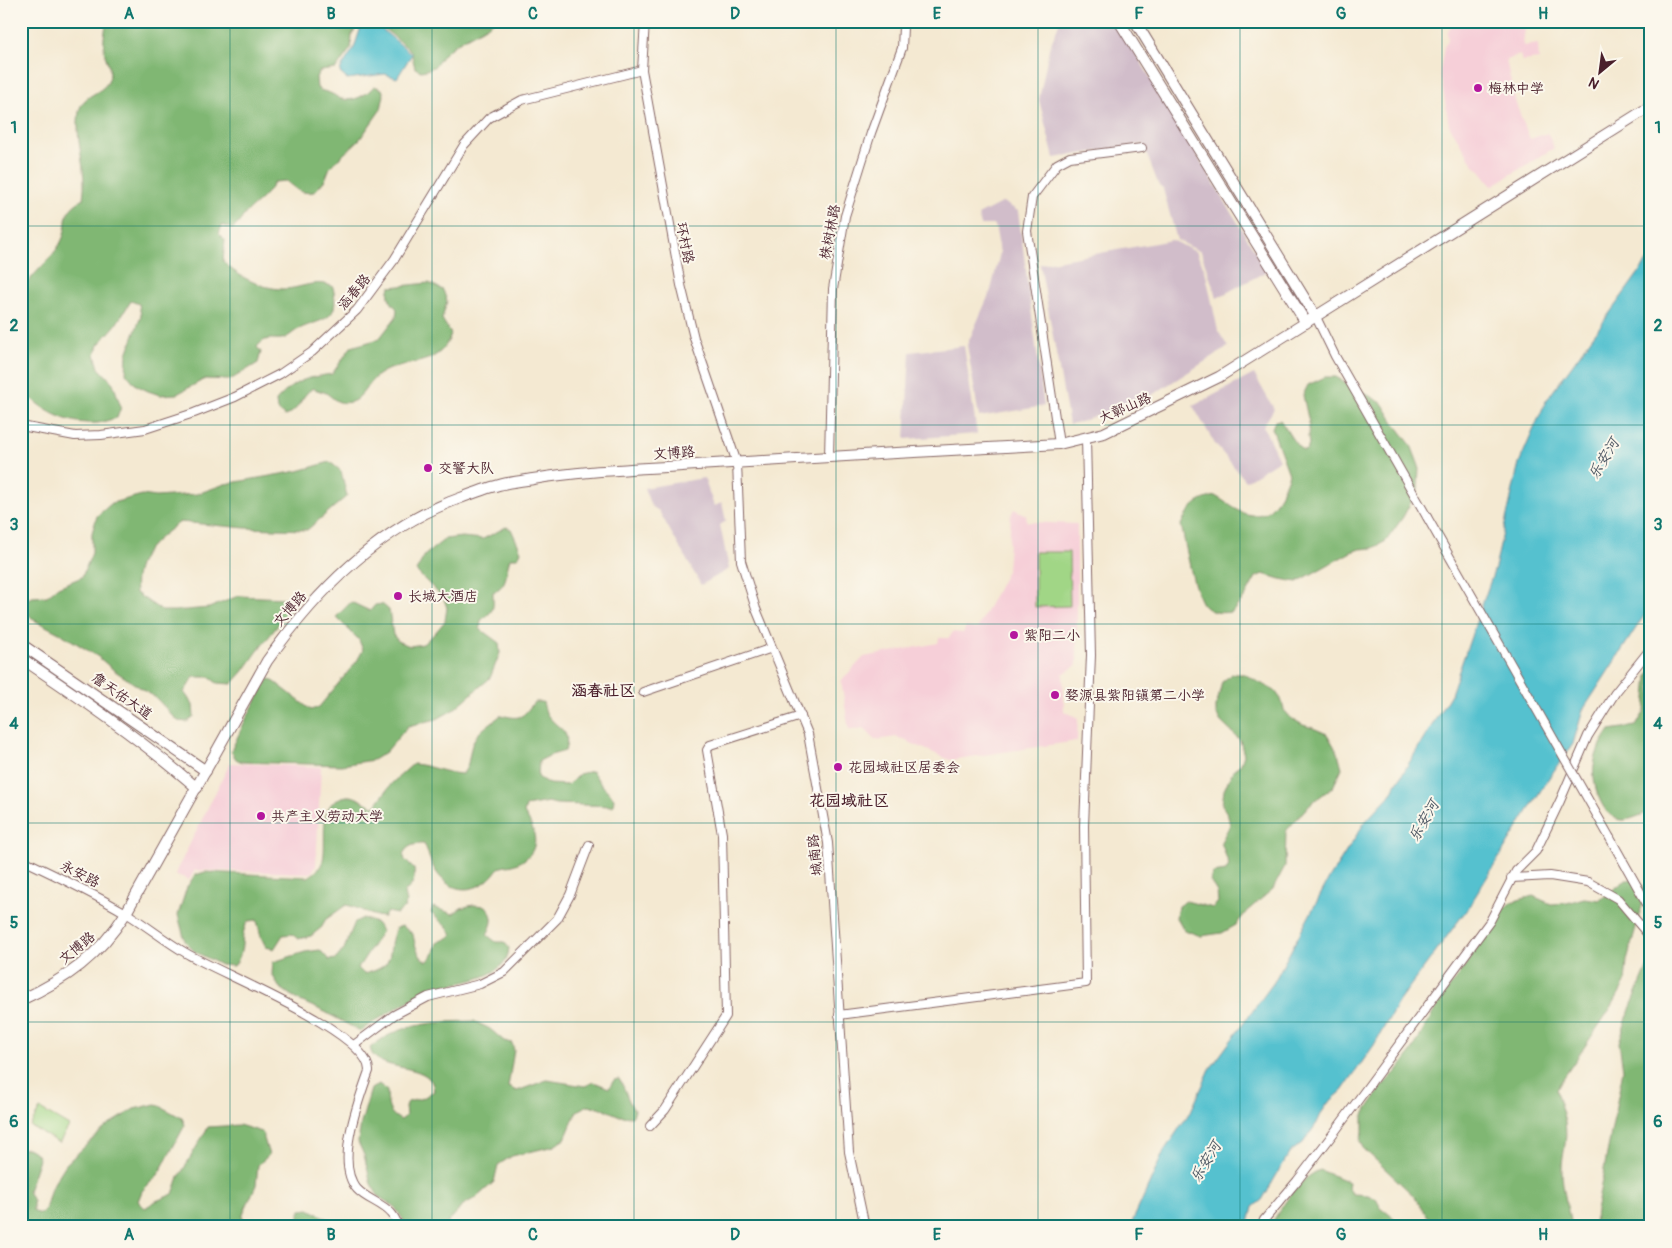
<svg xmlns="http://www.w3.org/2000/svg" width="1672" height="1248" viewBox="0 0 1672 1248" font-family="Pangolin,'LXGW WenKai TC',sans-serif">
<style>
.built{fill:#f6cfd8}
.industrial{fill:#d1bdca}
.green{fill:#a1d686;stroke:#767a58}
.forest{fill:#80b773;stroke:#656b4f}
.water{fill:#55c1cf;stroke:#50707d}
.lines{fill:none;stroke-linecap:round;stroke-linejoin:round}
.minor-casing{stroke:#866665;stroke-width:10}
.major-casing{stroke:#866665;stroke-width:12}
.minor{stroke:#fff;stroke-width:8}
.major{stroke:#fff;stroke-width:10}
.minor-bridge-casing{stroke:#866665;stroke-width:10;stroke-linecap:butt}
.minor-bridge{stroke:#fff;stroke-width:8}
.grid{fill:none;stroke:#0f766e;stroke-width:1;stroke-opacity:0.55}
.poi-dot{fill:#b5179e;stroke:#fbf7ec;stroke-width:2}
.labels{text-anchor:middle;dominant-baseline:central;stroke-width:4;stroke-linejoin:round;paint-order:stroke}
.poi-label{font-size:14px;fill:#4a1f2b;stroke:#fbf7ec;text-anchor:start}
.street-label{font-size:14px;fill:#4a1f2b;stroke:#fbf7ec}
.water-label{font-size:15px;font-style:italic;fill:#4e5864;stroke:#fbf7ec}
.quarter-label{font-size:16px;font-weight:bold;fill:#4a1f2b;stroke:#fbf7ec}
.neatline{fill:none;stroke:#0f766e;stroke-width:2}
.grid-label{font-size:16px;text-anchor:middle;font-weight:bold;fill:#0f766e}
</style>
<rect width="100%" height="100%" fill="#fbf7ec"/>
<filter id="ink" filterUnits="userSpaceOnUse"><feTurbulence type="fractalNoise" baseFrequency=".02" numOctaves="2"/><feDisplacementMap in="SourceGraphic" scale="10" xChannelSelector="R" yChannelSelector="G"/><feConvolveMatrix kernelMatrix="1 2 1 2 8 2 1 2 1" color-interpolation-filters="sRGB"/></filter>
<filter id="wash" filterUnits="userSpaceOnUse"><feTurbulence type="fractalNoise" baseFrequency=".0096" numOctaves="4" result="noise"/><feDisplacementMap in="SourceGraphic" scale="20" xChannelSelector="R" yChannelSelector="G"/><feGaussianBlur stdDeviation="1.12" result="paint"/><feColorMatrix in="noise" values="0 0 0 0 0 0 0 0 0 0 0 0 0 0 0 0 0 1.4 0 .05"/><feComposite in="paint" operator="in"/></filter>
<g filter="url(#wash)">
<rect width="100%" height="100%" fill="#f4e9d2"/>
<g class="built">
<polygon points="1456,21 1540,21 1525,27 1523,46 1538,44 1539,59 1522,61 1520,55 1506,60 1516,104 1530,139 1548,133 1554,148 1492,186 1480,170 1475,167 1449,125 1440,72 1444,47 1448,40 1447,32"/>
<polygon points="1014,509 1026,515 1027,522 1077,524 1077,665 1063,674 1064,711 1078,718 1077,741 950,760 897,737 875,740 864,728 849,730 841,681 864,657 938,643 939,638 949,638 953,632 963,633 966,627 977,629 1007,571 1011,515"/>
<polygon points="230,763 321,767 316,866 311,873 195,870 189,880 175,874"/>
</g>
<g class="industrial">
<polygon points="1060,21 1116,21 1267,271 1217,298 1201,252 1177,240 1163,189 1159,186 1143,144 1054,158 1039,100 1049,49"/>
<polygon points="1003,202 1018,211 1044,406 979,417 967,345 991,290 1000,253 995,225 981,225 978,215"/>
<polygon points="1172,240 1196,252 1205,270 1218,331 1228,347 1152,395 1080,422 1069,424 1040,264"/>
<polygon points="964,346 977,434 905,439 910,352"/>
<polygon points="1254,374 1274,409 1263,426 1279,460 1246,481 1215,444 1193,406"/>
<polygon points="704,478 714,506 722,503 726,521 720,525 729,569 701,585 659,511 651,506 644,488"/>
</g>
<g class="green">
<polygon points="1035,552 1069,552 1070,606 1035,607"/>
<polygon points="40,1109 69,1126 59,1143 30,1126"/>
</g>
<g class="forest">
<path d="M107,21H360L352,35L351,48L336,69L320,71L316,77L317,88C322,92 327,91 332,94C335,95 339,99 342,99C354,102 367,95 374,86L382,89L384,95L381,109L360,139L330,167L325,180L314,192C300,194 297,190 286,181L274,182C266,198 256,202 246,213C241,219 239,224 232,229L222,225L219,234L225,240L223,261C236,276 262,289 283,289C301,289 316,278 333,287C341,322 322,318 299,329C294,331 288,338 282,339C270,340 266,336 257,347L261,352L258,363L230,380L205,379L177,394L160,395L148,391L136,385L126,373L127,354L141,316L139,304L131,301L115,326L98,345L95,354L99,368L113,383L121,407L117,418C111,419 104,422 98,423C67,425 41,411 21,388C21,375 19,295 23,289C33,273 50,261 60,244C72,223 57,215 83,199C88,169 74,141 79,111C83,94 100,95 108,82C114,70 104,59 104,48C103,39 105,30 107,21Z"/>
<path d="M378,21H494C480,32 460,39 447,51C436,61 440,68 421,71L415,68L411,51L380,25Z"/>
<path d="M429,283L443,290L447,301L442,319L451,334C439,371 403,357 378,375C368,382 362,399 351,402C335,405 334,397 324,392C320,391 316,390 313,388C299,397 301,410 285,416L277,410L276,401C295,380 305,378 332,374L351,347L379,339L396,317L397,309C391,303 386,296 390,287Z"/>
<path d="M1325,377H1336L1382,403L1395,424L1411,445L1419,466L1418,489L1403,517L1386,541L1373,548L1360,549L1351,552L1297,582L1280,579L1263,574L1256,577L1245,597L1232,612C1222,613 1211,614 1203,605C1194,595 1185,541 1181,525C1190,507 1195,501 1215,496C1225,501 1236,511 1246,514C1273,521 1281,494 1289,474L1272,428L1275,421L1280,420C1288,431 1293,443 1303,451L1307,450L1309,445L1308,437L1309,423L1303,395L1308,385Z"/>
<path d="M330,462L341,471L347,496L307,530L245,528L180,522C154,541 132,558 136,593L162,611H174L209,608L238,596L287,598L293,606L260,648L243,672L232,684L217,683L209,677H194L184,692L193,705L194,717L187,722L178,721L156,698L115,671L97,656L63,635L34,620L24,610L25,600L32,597L47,596L58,587L82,577L92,553V533L97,516L112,503L142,495L156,497L197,494L225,484L298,471Z"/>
<path d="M506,527L511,529L521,551L518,558H510C505,573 509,585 493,592C493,608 496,610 481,620L480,629L499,643L500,653L490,678L453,710L437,719L408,726L386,752L373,760L342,765L242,762L236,759L231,751L246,719L268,679L275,682L311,710L319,707L357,661L363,650L359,640L336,617L351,602L370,611L375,605L382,604L389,610L393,635L399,642L410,646L423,644L435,633L445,621L447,608L444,599L416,571L425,555L445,539L462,537L483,539Z"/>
<path d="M1651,671V812C1642,814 1633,819 1625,820C1602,822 1591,782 1594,765C1596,751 1602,742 1610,730L1636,726L1645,711L1648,675Z"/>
<polygon points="1232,674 1244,674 1275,691 1281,699 1284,710 1291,718 1303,725 1313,728 1327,734 1338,753 1342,768 1333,787 1310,804 1286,831 1285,866 1273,889 1247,911 1236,925 1222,933 1201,936 1184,930 1176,918 1178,906 1186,901 1213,908 1218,902 1217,892 1210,881 1213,873 1226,871 1229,865 1221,842 1230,825 1228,815 1222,805 1224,790 1234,769 1241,764 1244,755 1240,740 1221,722 1216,713 1216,707 1222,682"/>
<path d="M534,702H543C544,706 545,713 549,717C560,731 571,729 565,751L551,755L539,761L538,777L549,784L568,785L579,774L592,771L601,784L614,798L613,806L556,804L548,802L526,806L524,813C538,833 542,855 513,865C509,866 502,866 499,868C496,870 494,875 491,877C481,888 464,893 450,885C442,881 434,870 431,862C428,856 428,850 424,844C414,844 408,845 403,854L405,860L414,869C415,879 414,885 405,891L404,895L407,901L404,908L397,914L387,912L384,917C371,917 359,907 346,905L325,920L322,927L311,936L298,939L292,934L283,935L274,949L266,947L261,937L257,920L248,921C238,938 247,949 234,966L221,965L194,951L185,941L178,915L187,887L195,875L205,872L308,877C315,873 321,868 323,860C328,839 315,801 347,796C358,795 365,805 375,806L392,783L413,764C429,765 444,773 462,774C471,766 468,751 474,740C479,730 493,722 501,715C521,720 522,718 534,702Z"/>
<path d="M1626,880H1637L1643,886V902L1627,960L1625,983L1612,1006L1556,1089C1558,1101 1563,1112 1565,1123C1568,1141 1562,1154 1562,1170C1562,1187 1567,1204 1570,1221L1569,1227H1438L1425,1213L1414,1196L1363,1148L1360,1141L1363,1132V1117L1367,1109L1385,1083L1397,1071L1412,1051L1437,1006L1503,910L1511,902L1533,896L1551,904L1567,903L1584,898L1600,900Z"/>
<path d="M473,905L486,906C495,918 493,922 487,935L496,942H504L509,948C507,982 453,982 429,989C423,991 418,996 412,999C394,1009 377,1020 360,1031L325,1012L298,1000L279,987L272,974L273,962L305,952L320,950L329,960L336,959L344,949L355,922L363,918L376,923L382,931L358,968L364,974C401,964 384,953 396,928L402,926L413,934C415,945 417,956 427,962L433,955L437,943L452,936L449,929L431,913L433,907L453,914L461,908Z"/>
<polygon points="1651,959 1651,1227 1593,1227 1623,1070 1619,1042 1630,1009"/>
<path d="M474,1021L490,1029L504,1041L512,1043L514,1050L508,1087L517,1091L547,1080L585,1086L594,1082L609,1088L614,1080L619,1079C626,1089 627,1101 635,1111L632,1117L620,1116L599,1107L586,1106L577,1111L565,1139L554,1146L512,1156L498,1165L494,1182L477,1197L463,1205L444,1227H408L394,1206L379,1197L371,1184L364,1155L358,1142L361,1123L371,1089L379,1084L387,1091C388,1105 387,1113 401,1120L406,1116L405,1107L408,1102L423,1098L434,1091C433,1062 386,1073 373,1055C371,1053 371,1050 370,1048C400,1022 436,1022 474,1021Z"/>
<polygon points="156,1104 182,1118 185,1125 158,1175 142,1191 138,1201 145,1208 156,1201 173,1194 179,1177 208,1127 239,1125 262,1132 269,1155 258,1165 256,1185 242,1216 249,1227 21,1227 21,1149 27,1148 36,1153 39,1159 28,1191 33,1201 33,1211 40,1214 45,1210 51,1188 66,1164 106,1127 134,1109"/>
<path d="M1320,1170L1349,1182L1348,1188L1353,1194L1368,1195L1376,1199L1381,1208L1394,1218L1401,1227H1274L1271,1224C1284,1204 1298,1179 1320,1170Z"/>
<polygon points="309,1209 332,1221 349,1227 295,1227 301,1210"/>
</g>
<g class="water">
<polygon points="363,21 376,21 379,27 412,54 397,78 385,74 347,79 340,73 341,68 354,48"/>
<polygon points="1651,256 1651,605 1583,710 1573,744 1546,782 1468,908 1399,1001 1374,1045 1342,1091 1328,1103 1322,1112 1317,1123 1303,1143 1290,1152 1262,1200 1253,1207 1248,1227 1130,1227 1164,1151 1192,1109 1210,1069 1274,982 1330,877 1365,822 1389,796 1451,694 1495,568 1519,463 1546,401"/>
</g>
</g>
<g filter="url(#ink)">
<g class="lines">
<defs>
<g id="minor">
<polyline points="645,21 642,70 681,285 694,338 737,463 741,561 756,609 808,734 828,843 849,1152 865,1227"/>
<polyline points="1316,317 1335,356 1427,517"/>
<polyline points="21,426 75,436 101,435 145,429 194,413 235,397 280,374 312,352 357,310 394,260 464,145 489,118 522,100 642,70"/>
<polyline points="1059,444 1027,231 1032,197 1057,164 1070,157 1142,148"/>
<polyline points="829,457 833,289 845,216 871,133 902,48 903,27 905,21"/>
<polyline points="643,692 772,648"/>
<polyline points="1610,838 1651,911"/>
<path d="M21,859C57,876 92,893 126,913C146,925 165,941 186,953C218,973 370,1032 369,1071C359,1099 334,1164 357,1189C366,1199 382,1203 391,1213C395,1217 397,1223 399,1227"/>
<polyline points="1511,878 1550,876 1588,882 1618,899 1651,938"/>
<polyline points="839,1015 1086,983 1084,826 1091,655 1086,438"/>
<polyline points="354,1045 394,1015 428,997 480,984 504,972 557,919 570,895 589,845"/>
<polyline points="650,1126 665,1110 726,1016 722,834 707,750 710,745 801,716"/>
<polyline points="1261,1227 1264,1220 1297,1181 1336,1130 1490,921 1516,871 1536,851 1560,801 1588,736 1615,693 1651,648"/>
</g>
<g id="major">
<polyline points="1119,21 1306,323"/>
<polyline points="1135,21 1316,317"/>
<polyline points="21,644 206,771"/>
<path d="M21,658C82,699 142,740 197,788"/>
<path d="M21,1000C68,978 98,957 126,913L267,661C313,596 374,532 450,502C466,496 483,489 499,485C510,482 522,481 533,479C587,470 642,469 697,465C818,457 938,451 1059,444L1104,433L1219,377L1651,106"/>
</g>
</defs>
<use href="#minor" class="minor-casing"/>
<use href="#major" class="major-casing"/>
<use href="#minor" class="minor"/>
<use href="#major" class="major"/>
<defs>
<polyline id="minor-bridge" points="1427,517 1610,838"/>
</defs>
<use href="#minor-bridge" class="minor-bridge-casing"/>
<use href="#minor-bridge" class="minor-bridge"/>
</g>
</g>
<path class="grid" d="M230,21V1227M432,21V1227M634,21V1227M836,21V1227M1038,21V1227M1240,21V1227M1442,21V1227M21,226H1651M21,425H1651M21,624H1651M21,823H1651M21,1022H1651"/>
<g class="poi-dot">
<circle cx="1478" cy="88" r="5"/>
<circle cx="428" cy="468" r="5"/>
<circle cx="398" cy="596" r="5"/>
<circle cx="1014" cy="635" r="5"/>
<circle cx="1055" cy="695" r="5"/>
<circle cx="838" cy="767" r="5"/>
<circle cx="261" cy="816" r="5"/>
</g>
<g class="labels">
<g class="poi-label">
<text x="1488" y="88">梅林中学</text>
<text x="438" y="468">交警大队</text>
<text x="408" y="596">长城大酒店</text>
<text x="1024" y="635">紫阳二小</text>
<text x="1065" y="695">婺源县紫阳镇第二小学</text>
<text x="848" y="767">花园域社区居委会</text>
<text x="271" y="816">共产主义劳动大学</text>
</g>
<g class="street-label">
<text transform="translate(830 232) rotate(-79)">株树林路</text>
<text transform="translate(685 243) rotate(79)">环村路</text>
<text transform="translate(354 292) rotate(-50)">涵春路</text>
<text transform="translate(1125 408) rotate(-24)">大鄣山路</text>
<text transform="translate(674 453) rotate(-4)">文博路</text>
<text transform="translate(290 609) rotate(-49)">文博路</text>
<text transform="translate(122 696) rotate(35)">詹天佑大道</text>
<text transform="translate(815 855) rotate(-96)">城南路</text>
<text transform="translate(80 874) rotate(27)">永安路</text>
<text transform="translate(77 948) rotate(-40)">文博路</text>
</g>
<g class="water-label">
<text transform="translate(1604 459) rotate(-59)">乐安河</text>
<text transform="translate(1424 821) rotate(-60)">乐安河</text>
<text transform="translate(1206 1162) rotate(-59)">乐安河</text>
</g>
<g class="quarter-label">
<text x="603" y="691">涵春社区</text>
<text x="849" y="801">花园域社区</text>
</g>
</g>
<rect width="1672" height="1248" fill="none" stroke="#fbf7ec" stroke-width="55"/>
<g transform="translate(1600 72) rotate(209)" stroke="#fbf7ec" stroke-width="4" paint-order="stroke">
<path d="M0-4L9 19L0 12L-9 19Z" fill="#4a1f2b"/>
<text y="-8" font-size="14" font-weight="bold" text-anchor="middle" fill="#4a1f2b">N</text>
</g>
<rect x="28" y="28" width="1616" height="1192" class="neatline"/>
<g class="grid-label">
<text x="129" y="19">A</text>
<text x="331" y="19">B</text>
<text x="533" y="19">C</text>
<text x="735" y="19">D</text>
<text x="937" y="19">E</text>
<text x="1139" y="19">F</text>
<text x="1341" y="19">G</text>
<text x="1543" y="19">H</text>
<text x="14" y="133">1</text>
<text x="1658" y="133">1</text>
<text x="14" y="331">2</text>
<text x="1658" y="331">2</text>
<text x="14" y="530">3</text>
<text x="1658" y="530">3</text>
<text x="14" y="729">4</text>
<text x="1658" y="729">4</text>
<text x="14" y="928">5</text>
<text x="1658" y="928">5</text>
<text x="14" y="1127">6</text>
<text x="1658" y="1127">6</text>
<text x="129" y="1240">A</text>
<text x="331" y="1240">B</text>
<text x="533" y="1240">C</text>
<text x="735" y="1240">D</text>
<text x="937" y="1240">E</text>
<text x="1139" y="1240">F</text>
<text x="1341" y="1240">G</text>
<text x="1543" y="1240">H</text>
</g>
</svg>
